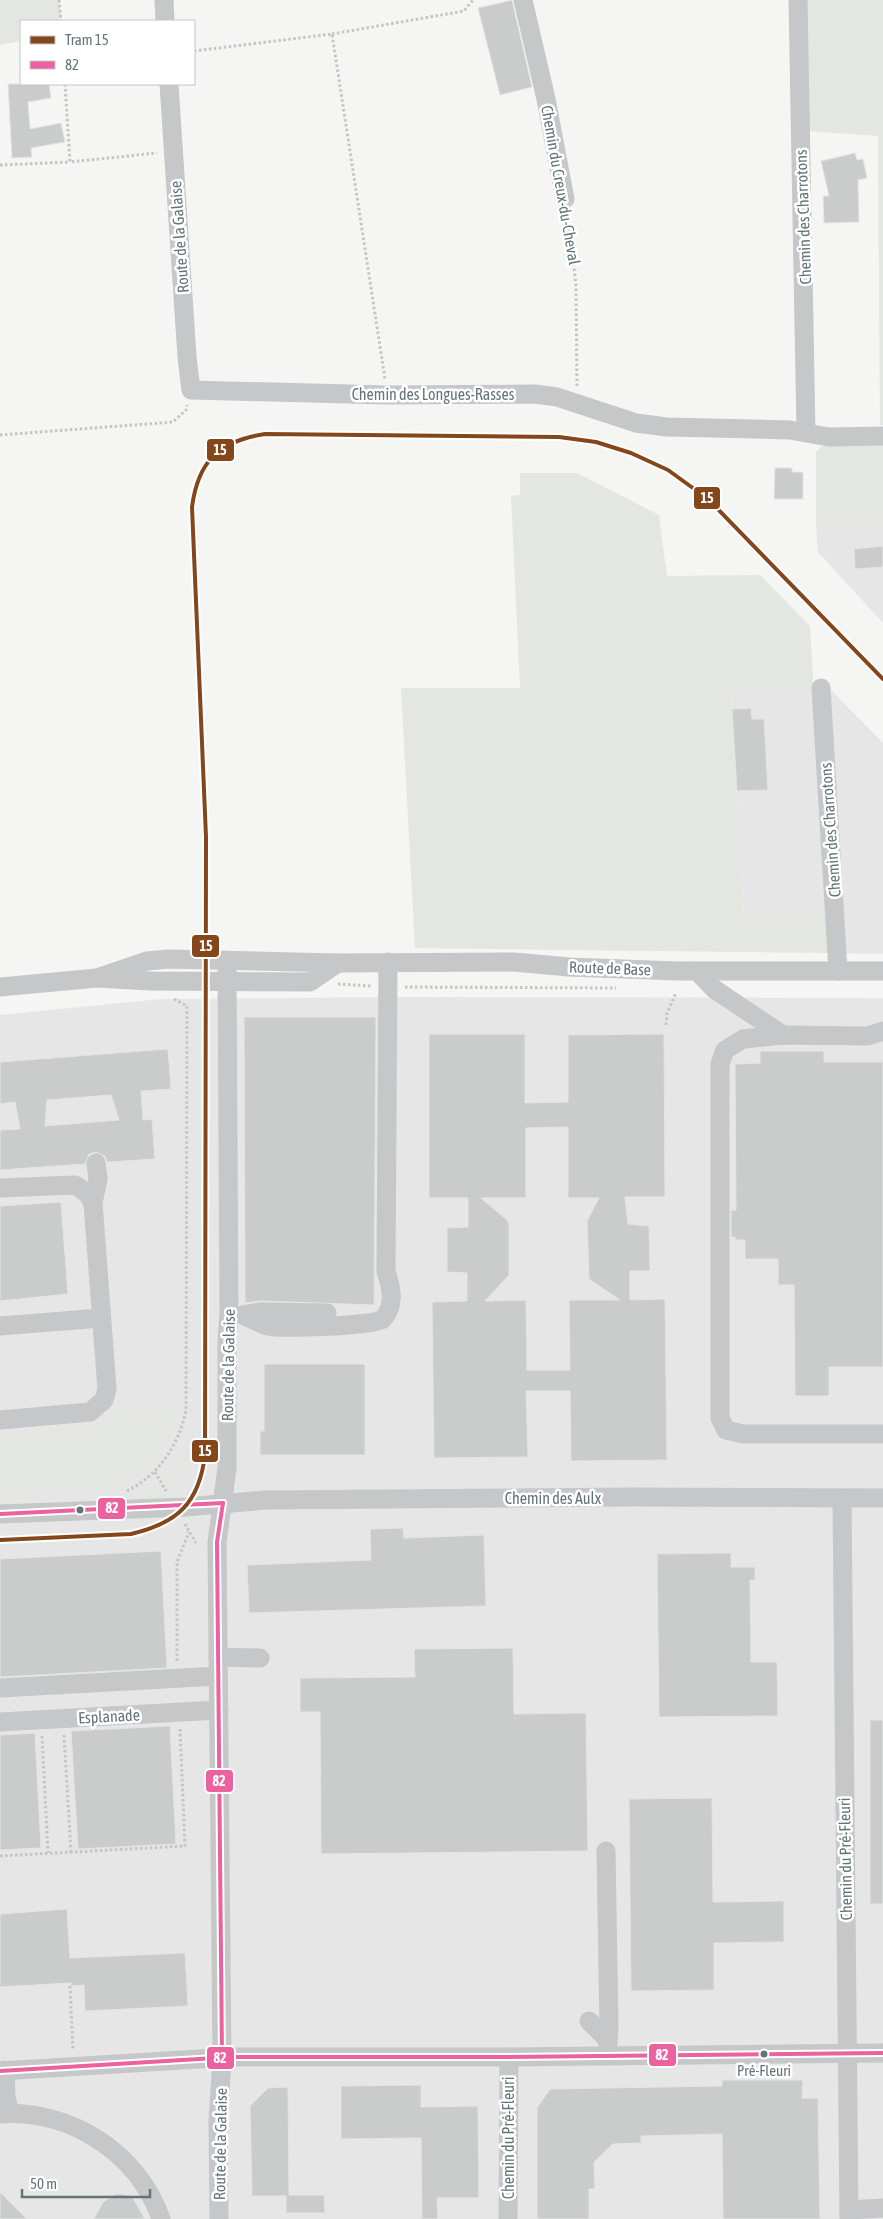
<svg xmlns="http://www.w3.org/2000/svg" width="883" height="2219" viewBox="0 0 883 2219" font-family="'Asap Condensed',sans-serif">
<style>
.built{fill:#e5e6e5}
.green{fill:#e4e6e1}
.building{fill:#cacccc;stroke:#e4e4e4;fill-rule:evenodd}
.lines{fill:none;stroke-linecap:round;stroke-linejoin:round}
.path{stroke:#c4c5c5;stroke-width:3;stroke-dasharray:2.5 2.5;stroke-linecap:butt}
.minor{stroke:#c5c7c8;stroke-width:19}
.bus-1-casing{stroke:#fff;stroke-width:8}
.bus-1{stroke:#ec619f;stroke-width:4}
.tram-1-casing{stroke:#fff;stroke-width:8}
.tram-1{stroke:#84471c;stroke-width:4}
.bus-dot{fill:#64757a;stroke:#fff;stroke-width:2}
.labels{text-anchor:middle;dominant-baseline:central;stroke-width:5;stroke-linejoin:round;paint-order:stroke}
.bus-label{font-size:15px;fill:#64757a;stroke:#fff}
.street-label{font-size:16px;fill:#64757a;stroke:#fff}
.line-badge{stroke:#fff;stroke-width:2}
.badge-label{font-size:14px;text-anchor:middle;font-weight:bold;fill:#fff}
</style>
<rect width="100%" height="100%" fill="#f5f5f4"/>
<g class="built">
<polygon points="816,526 883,526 883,623 818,552"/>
<polygon points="815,680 830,689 883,743 883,954 826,953 826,914 744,917 731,693 814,694"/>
<polygon points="401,997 883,998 883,2219 0,2219 0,1015 162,999"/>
</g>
<g class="green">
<polygon points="0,0 59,0 61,21 21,21 21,41 0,45"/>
<polygon points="804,0 883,0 883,425 880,425 878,136 806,131"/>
<polygon points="883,445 883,526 816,526 816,452 822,446"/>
<polygon points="520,473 577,473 659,515 667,576 760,575 810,626 814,694 731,694 744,917 826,914 826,953 415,948 401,688 520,688 511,496 520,495"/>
<polygon points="172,1387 178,1387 177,1412 174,1430 161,1454 144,1471 126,1482 106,1490 0,1497 0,1433 89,1427 98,1424 112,1413 119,1400 124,1399 126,1413 172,1409"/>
<polygon points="177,1451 190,1452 188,1467 175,1491 169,1487 163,1475"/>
<polygon points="153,1482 157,1483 167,1500 136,1503 136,1493"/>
</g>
<g class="building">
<polygon points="512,0 532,87 500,95 478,8"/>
<polygon points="8,84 49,84 51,98 28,102 30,129 61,123 65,142 31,148 32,157 12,158"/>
<polygon points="855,153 857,160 863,159 867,178 858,180 859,222 824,223 823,196 829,196 821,161"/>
<polygon points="775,468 792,468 792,472 803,472 803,499 774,499"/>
<polygon points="883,546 883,567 855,569 854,549"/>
<polygon points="751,708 752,719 764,719 768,790 737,791 732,709"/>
<polygon points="244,1017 376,1017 374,1305 260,1301 245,1303"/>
<path d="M429,1034H525V1103L568,1102V1035L664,1034L665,1197H625L628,1224L649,1226L650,1271H630V1300L665,1299L667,1460L571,1461L570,1391H526L528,1457L434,1458L432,1302L467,1301V1273L447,1272V1228L468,1227V1198H429ZM568,1127V1198H599L587,1221L589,1279L620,1300H569L570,1370H527L526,1300L485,1301L509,1275V1224L507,1220L481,1198H526V1128Z"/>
<path d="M168,1049L171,1089L141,1091L143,1120L152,1119L155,1159L107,1162L105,1156L95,1152L89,1154L85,1164L0,1170V1130L20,1129L15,1102L0,1104V1062ZM111,1095L119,1120L45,1126L47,1100Z"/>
<polygon points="760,1051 824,1051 824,1062 883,1062 883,1367 829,1367 829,1396 795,1396 794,1285 778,1285 778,1259 745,1259 745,1240 735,1240 735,1237 731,1237 731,1210 736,1210 735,1064 760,1063"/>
<polygon points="61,1202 68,1294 0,1301 0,1206"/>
<polygon points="264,1364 365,1364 365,1455 260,1455 260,1431 264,1431"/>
<polygon points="403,1528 404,1538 484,1535 486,1606 249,1613 247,1565 371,1560 370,1529"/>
<polygon points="161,1551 167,1668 0,1677 0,1559"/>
<polygon points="731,1553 731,1567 755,1567 755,1580 750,1580 751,1662 777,1662 778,1716 659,1717 657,1554"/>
<polygon points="513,1648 514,1714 586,1713 588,1851 321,1854 320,1712 300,1712 300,1678 415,1677 414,1649"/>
<rect x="870" y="1720" width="13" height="184"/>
<polygon points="170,1726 176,1844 78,1849 71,1731"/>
<polygon points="35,1733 41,1848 0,1850 0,1735"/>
<polygon points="712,1798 713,1902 784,1901 784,1942 714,1943 714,1990 631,1991 629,1799"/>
<polygon points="67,1909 70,1958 185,1953 188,2006 85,2011 84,1985 70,1986 71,1983 0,1987 0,1914"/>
<polygon points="722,2080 803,2080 802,2098 818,2098 820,2219 723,2219 722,2134 641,2136 641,2143 613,2144 594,2162 595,2189 589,2189 589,2219 537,2219 537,2108 550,2089 722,2086"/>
<polygon points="421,2085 421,2107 478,2106 479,2198 437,2198 438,2219 422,2219 421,2138 341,2139 341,2086"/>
<polygon points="288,2087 289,2195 324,2195 325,2213 286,2213 286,2196 252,2196 250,2106 268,2088"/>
<polygon points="0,2192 27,2219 0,2219"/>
<polygon points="116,2194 123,2194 133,2198 145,2219 94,2219 103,2202"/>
</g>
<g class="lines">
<g class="path">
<polyline points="59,0 61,21"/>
<polyline points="332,34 464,11 473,0"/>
<polyline points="194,51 332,34 385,379"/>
<polyline points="65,84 70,162 157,153"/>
<polyline points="0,165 70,162"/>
<polyline points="568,214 576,286 577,387"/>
<polyline points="0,435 173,422 186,410 187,405"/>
<polyline points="338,984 371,986"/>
<polyline points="405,987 616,988"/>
<polyline points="666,1025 667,1013 676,993"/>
<polyline points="155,1472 166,1491"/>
<path d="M127,1491C159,1475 179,1445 186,1410L187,1006L174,999"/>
<polyline points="185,1524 196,1543"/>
<polyline points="177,1661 177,1562 189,1532"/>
<polyline points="64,1735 71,1852"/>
<polyline points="42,1736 48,1853"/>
<polyline points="0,1856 185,1846 180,1729"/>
<polyline points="70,1986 73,2050"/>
</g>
<g class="minor">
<polyline points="164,0 165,21"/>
<polyline points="523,0 546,99 565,199"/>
<polyline points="798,0 806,433"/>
<polyline points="169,84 187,357 191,390 386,395 535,394 557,397 636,423 667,427 790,430 829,437 883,436"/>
<polyline points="821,688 838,971"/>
<polyline points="697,971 714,989 783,1035"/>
<polyline points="97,978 147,961 169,959 338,963 514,962 569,967 678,971 883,971"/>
<polyline points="0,987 97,978 151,981 310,982 338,963"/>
<polyline points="883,1031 868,1036 783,1035 743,1039 725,1050 720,1064 720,1418 726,1430 743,1434 883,1434"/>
<polyline points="0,1188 75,1185 87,1193 93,1203 107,1389 104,1400 90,1412 0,1420"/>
<polyline points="93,1203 98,1179 96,1163"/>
<path d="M243,1315C251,1318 259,1324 268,1326C281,1329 375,1326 383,1319C396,1305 391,1287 386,1271L388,962"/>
<polyline points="243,1315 260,1312 327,1313"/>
<polyline points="0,1326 101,1318"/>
<polyline points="842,1499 849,2219"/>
<polyline points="0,1514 186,1507 266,1500 633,1497 883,1498"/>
<polyline points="218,1657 260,1658"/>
<polyline points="0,1688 218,1676"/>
<polyline points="0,1722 219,1710"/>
<polyline points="606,1851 609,2028 607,2055"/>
<polyline points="589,2021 608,2040"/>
<polyline points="5,2070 6,2097 10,2113"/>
<polyline points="0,2071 232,2057 509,2057 883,2053"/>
<path d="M0,2114C69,2109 138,2152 161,2219"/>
<polyline points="849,2210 883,2208"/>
<polyline points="219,2219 218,2120 222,2059 217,1542 227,1468 227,1341 229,1314 227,960"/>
<polyline points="508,2219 509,2057"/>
</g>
<defs>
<g id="bus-1">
<polyline points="0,1514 223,1503"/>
<polyline points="222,2059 217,1542 223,1503"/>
<polyline points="0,2071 232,2057 509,2057 883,2053"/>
</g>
</defs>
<use href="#bus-1" class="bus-1-casing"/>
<use href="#bus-1" class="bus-1"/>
<defs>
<path id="tram-1" d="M0,1540L131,1534C178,1523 199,1503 205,1455L206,837L192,507C198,461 219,441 265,434L559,437L596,442L631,453L668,470L708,499L883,679"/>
</defs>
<use href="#tram-1" class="tram-1-casing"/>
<use href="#tram-1" class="tram-1"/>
</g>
<g class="bus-dot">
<circle cx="80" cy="1510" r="4.5"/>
<circle cx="764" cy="2054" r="4.5"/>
</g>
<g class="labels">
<g class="bus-label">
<text x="764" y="2070">Pré-Fleuri</text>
</g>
<g class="street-label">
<text transform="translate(561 185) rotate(80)">Chemin du Creux-du-Cheval</text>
<text transform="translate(803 217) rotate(-92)">Chemin des Charrotons</text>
<text transform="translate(179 237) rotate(-94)">Route de la Galaise</text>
<text x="433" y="394">Chemin des Longues-Rasses</text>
<text transform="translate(830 830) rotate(-94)">Chemin des Charrotons</text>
<text transform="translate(610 968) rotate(2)">Route de Base</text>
<text transform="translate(228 1365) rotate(-89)">Route de la Galaise</text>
<text x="553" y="1498">Chemin des Aulx</text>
<text transform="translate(109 1716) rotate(-3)">Esplanade</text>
<text transform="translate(845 1859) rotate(-91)">Chemin du Pré-Fleuri</text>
<text transform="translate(508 2138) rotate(-90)">Chemin du Pré-Fleuri</text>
<text transform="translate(220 2144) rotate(-89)">Route de la Galaise</text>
</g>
</g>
<g class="line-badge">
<rect x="206" y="438" width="29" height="24" rx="5" fill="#84471c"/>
<rect x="693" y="486" width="28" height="24" rx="5" fill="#84471c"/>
<rect x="191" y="934" width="29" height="24" rx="5" fill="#84471c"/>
<rect x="191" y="1439" width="28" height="24" rx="5" fill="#84471c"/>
<rect x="97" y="1497" width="29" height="23" rx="5" fill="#ec619f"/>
<rect x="205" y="1769" width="29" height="24" rx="5" fill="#ec619f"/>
<rect x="648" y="2043" width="29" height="24" rx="5" fill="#ec619f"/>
<rect x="206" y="2046" width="29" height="24" rx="5" fill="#ec619f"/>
</g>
<g class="badge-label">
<text x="220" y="455">15</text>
<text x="707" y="503">15</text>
<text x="206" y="951">15</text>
<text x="205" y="1456">15</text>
<text x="112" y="1513">82</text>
<text x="219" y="1786">82</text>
<text x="662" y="2060">82</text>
<text x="220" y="2063">82</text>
</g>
<rect x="20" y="20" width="175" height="65" fill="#ffffff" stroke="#c1c8ca"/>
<rect x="30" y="36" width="25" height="8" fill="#84471c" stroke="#c1c8ca"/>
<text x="65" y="45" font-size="15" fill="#64757a">Tram 15</text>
<rect x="30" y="61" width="25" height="8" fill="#ec619f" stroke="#c1c8ca"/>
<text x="65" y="70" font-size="15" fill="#64757a">82</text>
<path d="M22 2189v8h128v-8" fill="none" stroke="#64757a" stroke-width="2.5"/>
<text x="30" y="2189" font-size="15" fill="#64757a" stroke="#ffffff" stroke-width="4" paint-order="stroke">50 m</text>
</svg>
